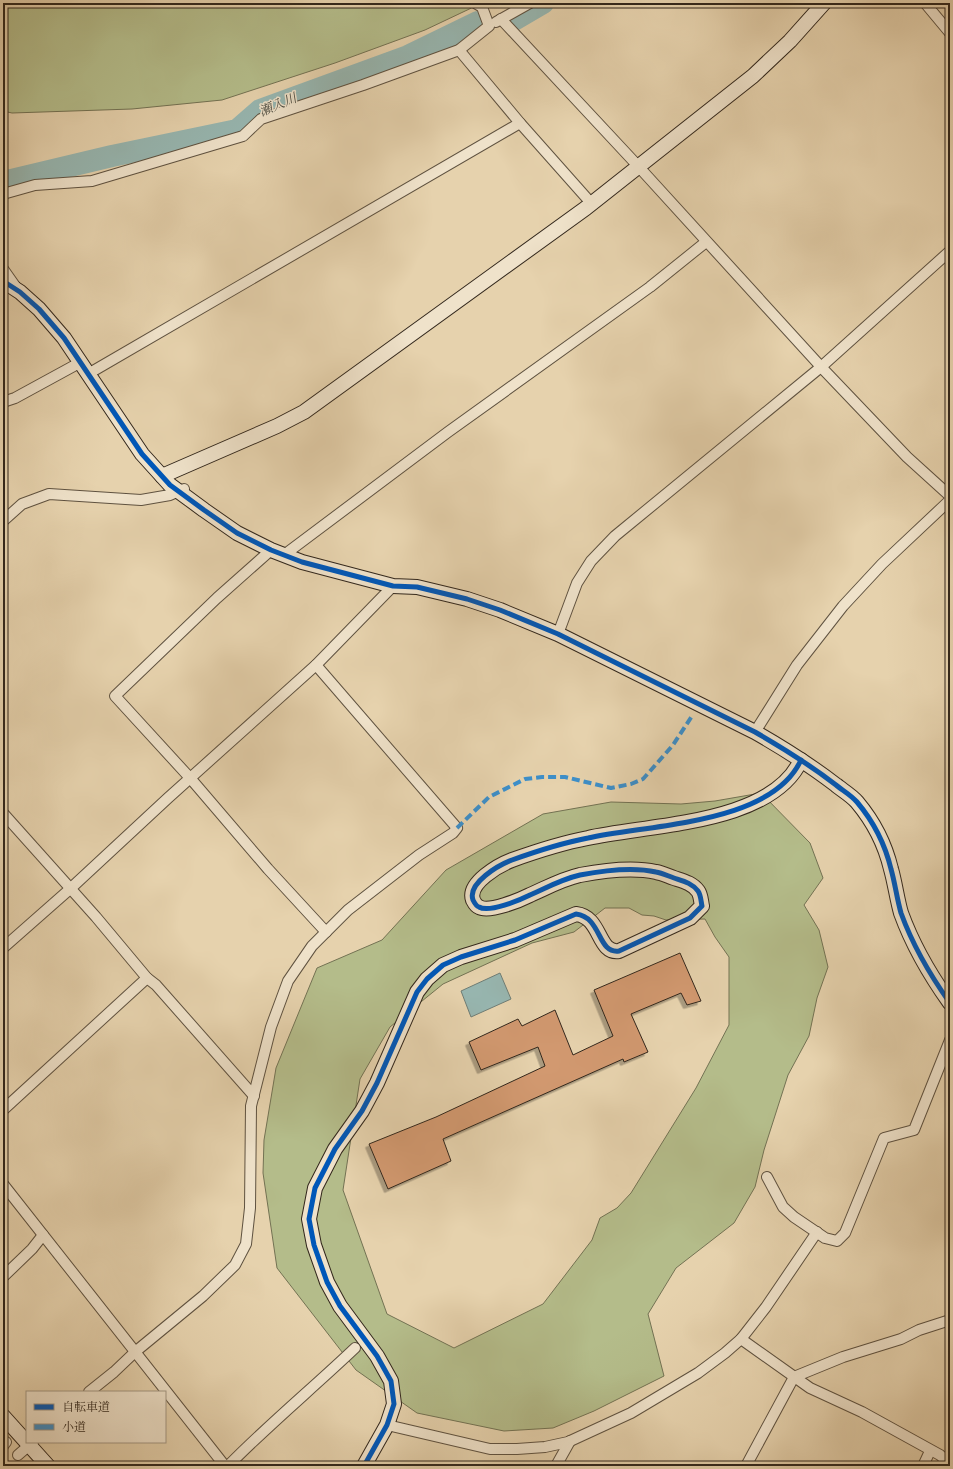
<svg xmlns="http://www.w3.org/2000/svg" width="953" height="1469" viewBox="0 0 953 1469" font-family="'IM FELL Great Primer','Noto Serif JP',serif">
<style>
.green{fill:#b4bc8a;stroke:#737253;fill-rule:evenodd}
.water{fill:#97b6b0;stroke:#6f7d75}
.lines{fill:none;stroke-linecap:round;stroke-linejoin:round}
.river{stroke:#97b6b0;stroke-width:22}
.building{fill:#d29970;stroke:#32271c;filter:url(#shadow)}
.street-casing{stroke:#5f5240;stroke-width:12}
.secondary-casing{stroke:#32271c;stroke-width:16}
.street{stroke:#efe2ca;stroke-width:10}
.secondary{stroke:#efe2ca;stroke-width:14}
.quiet{stroke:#3c8fca;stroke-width:4;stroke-dasharray:8 4;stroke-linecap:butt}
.cycleway-casing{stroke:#efe2ca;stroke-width:8}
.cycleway{stroke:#0057b8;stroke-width:5}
.labels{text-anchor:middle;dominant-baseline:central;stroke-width:3;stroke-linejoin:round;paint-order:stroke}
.water-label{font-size:13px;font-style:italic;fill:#4b4b41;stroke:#efe2ca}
</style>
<defs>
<filter id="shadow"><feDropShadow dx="-3.5" dy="3.5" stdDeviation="0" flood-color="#0004"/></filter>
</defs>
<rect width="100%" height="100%" fill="#e6d2ad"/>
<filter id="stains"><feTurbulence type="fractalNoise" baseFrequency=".005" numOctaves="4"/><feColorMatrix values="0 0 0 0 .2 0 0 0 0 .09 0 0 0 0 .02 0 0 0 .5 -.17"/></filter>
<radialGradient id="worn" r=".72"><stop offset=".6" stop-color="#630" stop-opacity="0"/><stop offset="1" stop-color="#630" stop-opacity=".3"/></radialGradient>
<g class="green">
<polygon points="3,3 482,3 425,30 335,63 222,100 132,109 12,113 3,111"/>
<path d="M761,793L810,843L823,878L804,905L819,930L828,967L817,998L809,1036L788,1075L764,1150L755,1187L734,1223L676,1268L648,1314L664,1376L594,1411L553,1428L504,1431L417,1413L356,1370L277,1268L263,1173L264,1140L276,1068L317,968L382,940L446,870L543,814L611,802L681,804L715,801ZM605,908H629L642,915L654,916L666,920L705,919L715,937L729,957V1025L696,1088L631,1193L617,1208L600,1218L592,1240L543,1304L454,1348L387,1314L343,1190L360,1079L390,1027L443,984L532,943L574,932Z"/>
</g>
<polygon class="water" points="500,973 511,999 471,1017 461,991"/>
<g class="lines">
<g class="river">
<polyline points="514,20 543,3"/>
<polyline points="3,182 112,156 237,130 260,110 408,56 478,22"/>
</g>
</g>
<polygon class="building" points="680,953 701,1001 687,1005 681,993 631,1014 648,1052 624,1062 623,1059 443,1139 451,1161 388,1189 369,1144 436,1117 545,1066 538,1047 481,1070 469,1042 518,1019 522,1026 555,1010 573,1055 613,1036 594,990"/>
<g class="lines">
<defs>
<g id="street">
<polyline points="925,3 950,33"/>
<polyline points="501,19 638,166 823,369 907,457 950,496"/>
<polyline points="496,22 530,3"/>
<polyline points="459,50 520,123 591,203"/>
<polyline points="3,194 35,185 92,181 243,136 261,119 363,85 459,50 489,26 482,7 475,3"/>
<polyline points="3,269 15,286"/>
<polyline points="88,374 520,123"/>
<polyline points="3,402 15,398 81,362"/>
<polyline points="3,521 22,504 49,494 141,500 170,495 184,489"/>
<polyline points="271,550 217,598 115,696 191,779 268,869 326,932"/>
<polyline points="284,555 448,432 650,287 706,242"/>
<polyline points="558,634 577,583 591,561 615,536 821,367 950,251"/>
<polyline points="755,732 797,665 843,606 882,564 950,500"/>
<polyline points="3,813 96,917 147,978 156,985 254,1096"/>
<polyline points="3,948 70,889 168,798 316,665 393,586"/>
<polyline points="3,1110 147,978"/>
<polyline points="767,1177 783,1207 794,1217 825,1238 837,1241 845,1233 884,1138 914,1130 950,1040"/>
<polyline points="3,1184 225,1466"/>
<polyline points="3,1277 32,1249 43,1235"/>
<polyline points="741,1339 810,1388 862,1412 940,1455 950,1464"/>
<polyline points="89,1392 114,1372 135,1352 203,1296 235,1265 246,1244 250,1208 251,1106 271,1027 288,981 312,946 348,910 419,855 453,833 457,828 316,665"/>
<polyline points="387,1425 490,1449 517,1449 545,1447 568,1442 631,1413 698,1373 725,1353 741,1339 766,1307 817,1232"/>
<polyline points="3,1446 6,1442"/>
<polyline points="18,1455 33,1442"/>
<path d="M228,1466C268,1425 313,1388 355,1348"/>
<polyline points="556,1466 570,1441"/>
<polyline points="746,1466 794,1377 843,1357 901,1339 919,1330 950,1320"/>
<polyline points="923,1466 930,1451"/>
</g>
<g id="secondary">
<path d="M3,281L20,292L39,309L64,338L142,454L170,485L204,510L237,533L271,550L302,562L393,586L417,587L467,599L500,610L558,634L755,732C783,748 810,765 836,785C842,790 851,795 857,802C873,821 885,844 891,869C895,883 897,899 901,913C913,946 930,975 950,1003"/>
<polyline points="162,476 277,426 304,412 586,208 753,76 790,41 824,3"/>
<polyline points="3,1416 48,1466"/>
<path d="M364,1466L387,1425L394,1404L391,1381L377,1356L340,1306L327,1282L314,1245L309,1219L315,1188L335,1149L362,1111L377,1083L417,992L427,979L443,965L461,957L515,940L576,914C602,917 597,954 619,951L690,918L702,906C701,902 701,895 698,891C692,883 683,881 674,878C668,876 662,873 656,872C634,867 601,871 580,875C562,879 546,888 530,895C520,900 489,913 479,907C476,906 474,902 473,900C467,883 499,865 512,860C537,851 562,843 588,838C649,824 771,825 801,760"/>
</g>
</defs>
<use href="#street" class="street-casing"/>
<use href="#secondary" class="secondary-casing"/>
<use href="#street" class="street"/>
<use href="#secondary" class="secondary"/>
<polyline class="quiet" points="457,828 489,797 525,779 542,777 565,777 611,788 631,784 643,779 651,770 673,745 692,716"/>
<defs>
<g id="cycleway">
<path d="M3,281L20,292L39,309L64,338L142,454L170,485L204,510L237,533L271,550L302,562L393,586L417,587L467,599L500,610L558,634L755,732C783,748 810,765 836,785C842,790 851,795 857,802C873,821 885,844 891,869C895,883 897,899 901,913C913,946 930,975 950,1003"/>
<path d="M364,1466L387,1425L394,1404L391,1381L377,1356L340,1306L327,1282L314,1245L309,1219L315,1188L335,1149L362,1111L377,1083L417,992L427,979L443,965L461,957L515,940L576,914C602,917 597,954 619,951L690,918L702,906C701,902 701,895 698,891C692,883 683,881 674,878C668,876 662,873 656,872C634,867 601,871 580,875C562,879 546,888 530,895C520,900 489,913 479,907C476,906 474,902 473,900C467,883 499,865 512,860C537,851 562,843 588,838C649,824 771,825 801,760"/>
</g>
</defs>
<use href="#cycleway" class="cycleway-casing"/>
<use href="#cycleway" class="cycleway"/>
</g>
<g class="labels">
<g class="water-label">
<text transform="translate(278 105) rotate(-23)">瀬入川</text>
</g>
</g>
<rect width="953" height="1469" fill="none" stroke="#e6d2ad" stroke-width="16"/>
<rect x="4" y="4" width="945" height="1461" fill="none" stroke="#32271c" stroke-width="2"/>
<rect x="8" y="8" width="937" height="1453" fill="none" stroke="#32271c"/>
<rect x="26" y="1391" width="140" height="52" fill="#efe2ca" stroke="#a39784"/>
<rect x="34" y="1404" width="20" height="6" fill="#0057b8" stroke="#a39784"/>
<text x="62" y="1411" font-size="12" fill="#32271c">自転車道</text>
<rect x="34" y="1424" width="20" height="6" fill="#3c8fca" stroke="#a39784"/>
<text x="62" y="1431" font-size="12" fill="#32271c">小道</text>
<rect width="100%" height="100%" filter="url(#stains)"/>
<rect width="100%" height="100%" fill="url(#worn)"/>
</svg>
